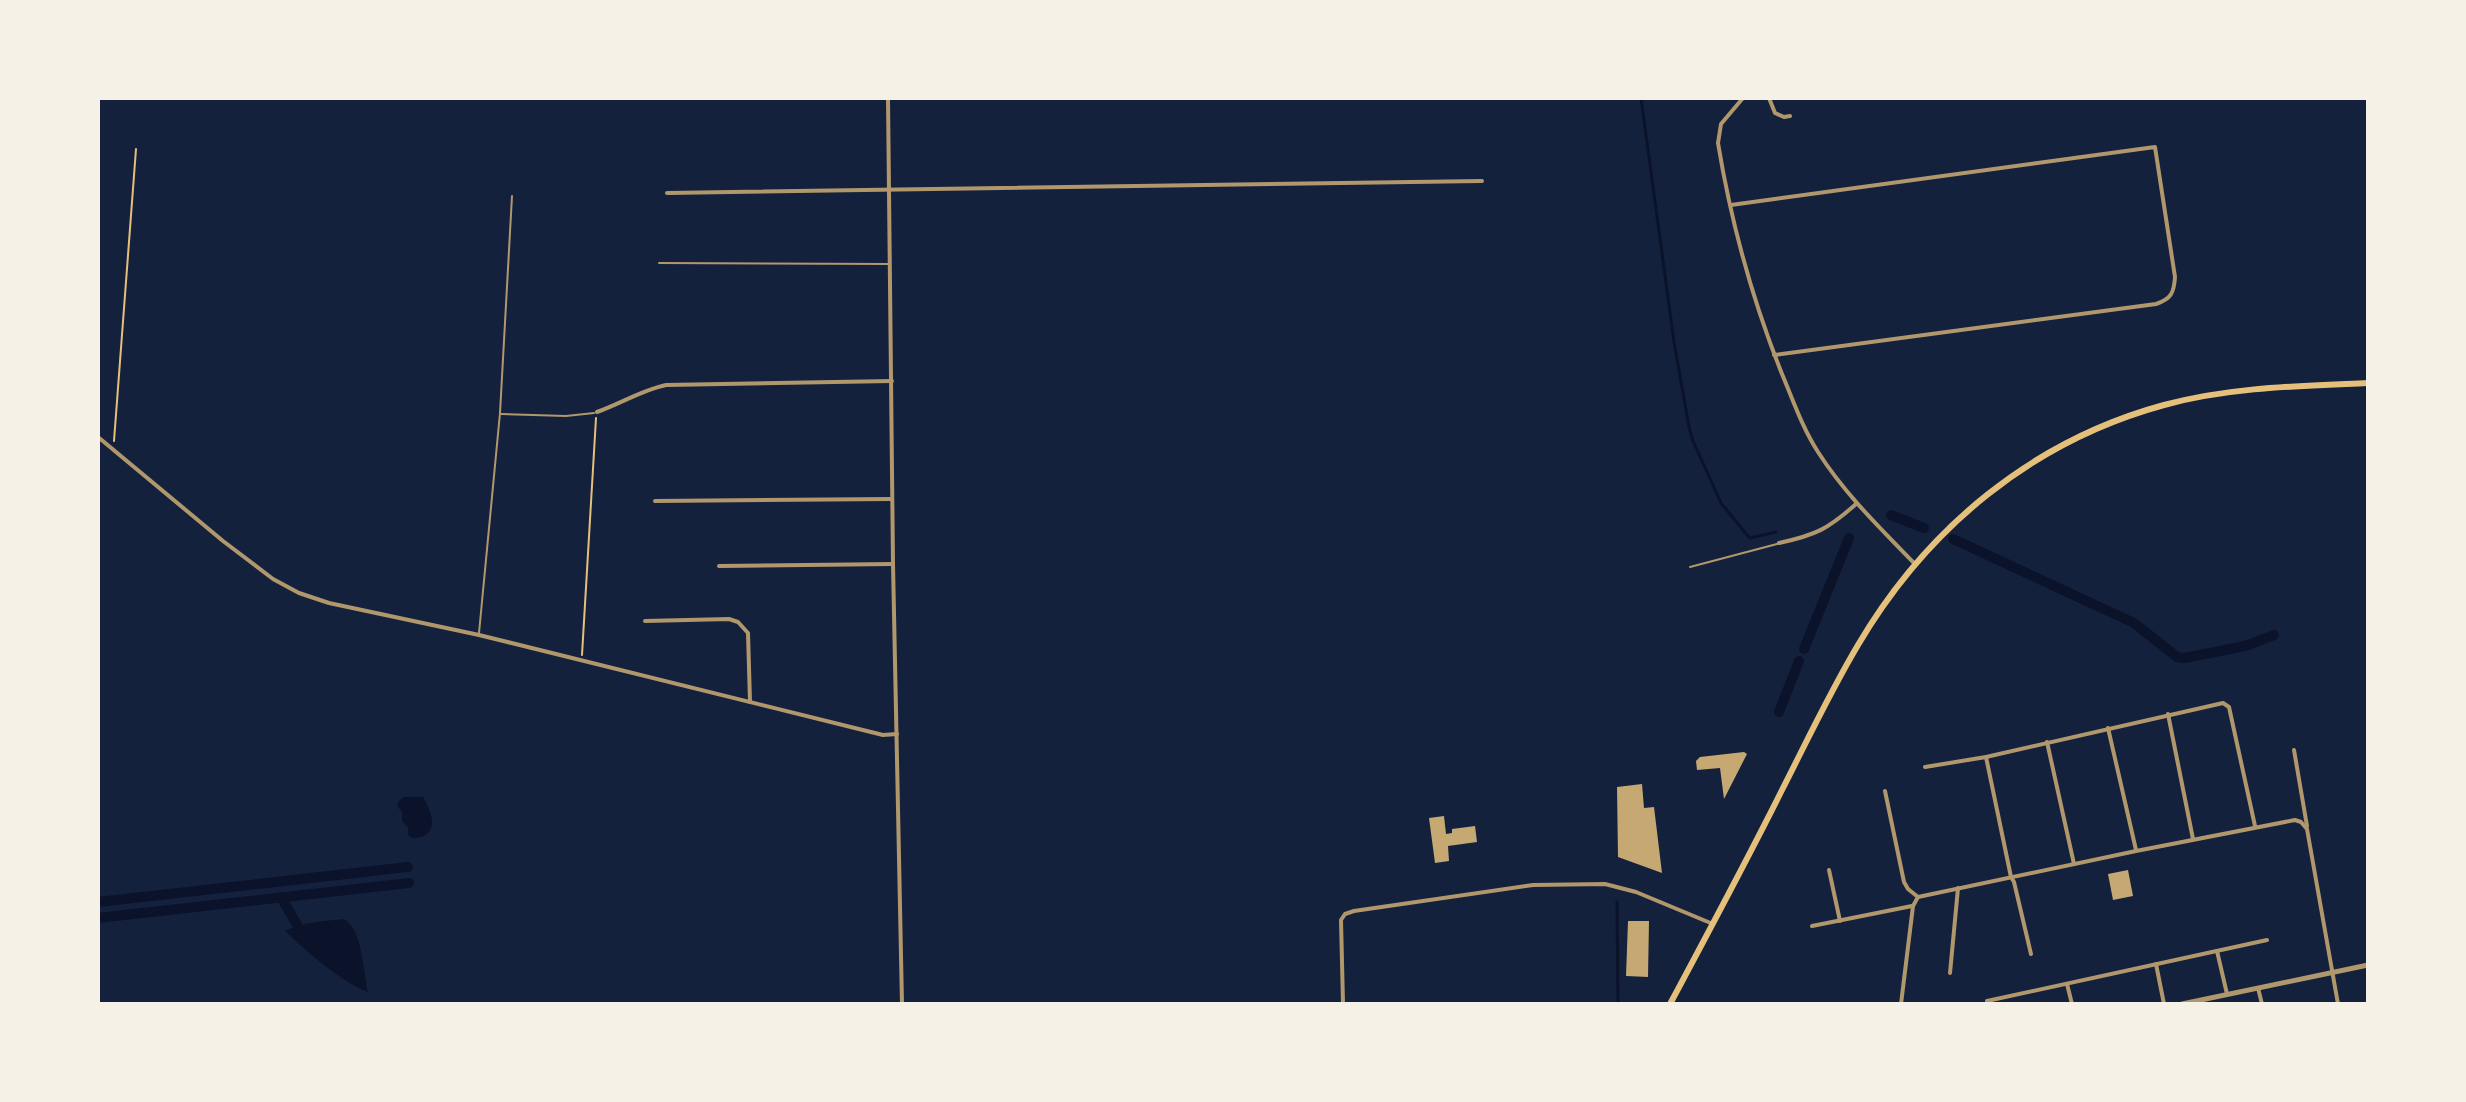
<svg xmlns="http://www.w3.org/2000/svg" width="2466" height="1102" viewBox="0 0 2466 1102" font-family="Cabin,sans-serif">
<style>
.water{fill:#0b132b}
.lines{fill:none;stroke-linecap:round;stroke-linejoin:round}
.stream{stroke:#0b132b;stroke-width:3}
.canal{stroke:#0b132b;stroke-width:10}
.building{fill:#c6a872}
.path{stroke:#e5c07b;stroke-width:2}
.service{stroke:#b1986c;stroke-width:2}
.minor{stroke:#b1986c;stroke-width:4}
.tertiary{stroke:#b1986c;stroke-width:5}
.secondary{stroke:#e5c07b;stroke-width:6}
</style>
<rect width="100%" height="100%" fill="#14213d"/>
<g class="water">
<path d="M404,797H423C433,813 441,838 412,838L408,835V827L402,821V812L397,806L399,801Z"/>
<path d="M344,919C363,930 363,971 368,992C341,982 306,951 285,931C304,922 323,921 344,919Z"/>
</g>
<g class="lines">
<g class="stream">
<polyline points="1641,98 1674,342 1689,427 1693,441 1721,503 1747,535 1750,538 1776,532"/>
<polyline points="1617,902 1618,1004"/>
</g>
<g class="canal">
<polyline points="1891,515 1924,528"/>
<polyline points="1953,539 2134,623 2177,657 2184,658 2245,646 2274,635"/>
<polyline points="1804,649 1849,538"/>
<polyline points="1779,712 1799,661"/>
<polyline points="281,897 297,925"/>
<polyline points="98,902 408,867"/>
<polyline points="98,918 409,883"/>
</g>
</g>
<g class="building">
<polygon points="1744,752 1747,754 1724,799 1720,768 1697,770 1696,761 1700,757"/>
<polygon points="1642,784 1644,808 1654,807 1662,873 1618,857 1617,787"/>
<polygon points="1444,816 1446,834 1452,833 1452,829 1475,826 1477,842 1448,846 1449,861 1435,863 1429,818"/>
<polygon points="2128,870 2133,896 2113,900 2108,874"/>
<polygon points="1628,921 1649,921 1648,977 1626,976"/>
</g>
<g class="lines">
<g class="path">
<polyline points="114,441 136,149"/>
<polyline points="582,655 596,418"/>
</g>
<g class="service">
<polyline points="659,263 890,264"/>
<polyline points="501,414 566,416 594,413"/>
<polyline points="1690,567 1777,544"/>
<polyline points="479,633 500,413 512,196"/>
</g>
<g class="minor">
<polyline points="888,98 893,564 902,1004"/>
<path d="M1743,98L1721,124L1718,143C1731,222 1752,299 1782,374C1793,400 1802,427 1818,452C1845,494 1879,527 1914,563"/>
<polyline points="1769,98 1775,113 1784,117 1790,116"/>
<polyline points="667,193 1482,181"/>
<path d="M1731,205L2155,147L2175,277C2174,293 2171,299 2156,304L1774,355"/>
<path d="M597,412C620,404 642,390 666,385L892,381"/>
<polyline points="98,437 223,541 273,579 299,593 329,603 479,635 883,735 897,734"/>
<polyline points="655,501 892,499"/>
<path d="M1779,543C1816,535 1828,529 1856,504"/>
<polyline points="719,566 893,564"/>
<polyline points="645,621 729,619 738,622 748,633 750,702"/>
<polyline points="2168,714 2193,839"/>
<polyline points="2108,728 2136,850"/>
<polyline points="2047,742 2074,864"/>
<polyline points="2294,750 2307,826"/>
<polyline points="1986,757 2011,877 2014,882 2031,954"/>
<polyline points="1925,767 1986,757 2223,703 2229,707 2255,826"/>
<polyline points="1885,791 1904,882 1908,889 1918,897"/>
<polyline points="1829,870 1840,921"/>
<polyline points="1812,926 1912,906"/>
<polyline points="2217,951 2227,994"/>
<polyline points="2156,964 2164,1004"/>
<polyline points="1950,973 1958,888"/>
<polyline points="2067,984 2072,1004"/>
<polyline points="2258,988 2262,1004"/>
<polyline points="1987,1001 2267,940"/>
<polyline points="1343,1004 1341,920 1345,914 1354,911 1533,885 1605,884 1636,892 1713,924"/>
<polyline points="1901,1004 1913,906 1918,897 2136,851 2295,820 2301,822 2307,829 2338,1004"/>
</g>
<polyline class="tertiary" points="2182,1004 2368,965"/>
<path class="secondary" d="M1670,1004C1708,933 1746,862 1782,790C1807,741 1830,692 1858,645C1927,528 2032,441 2164,405C2230,387 2300,386 2368,383"/>
</g>
<rect width="2466" height="1102" fill="none" stroke="#f6f1e7" stroke-width="200"/>
</svg>
